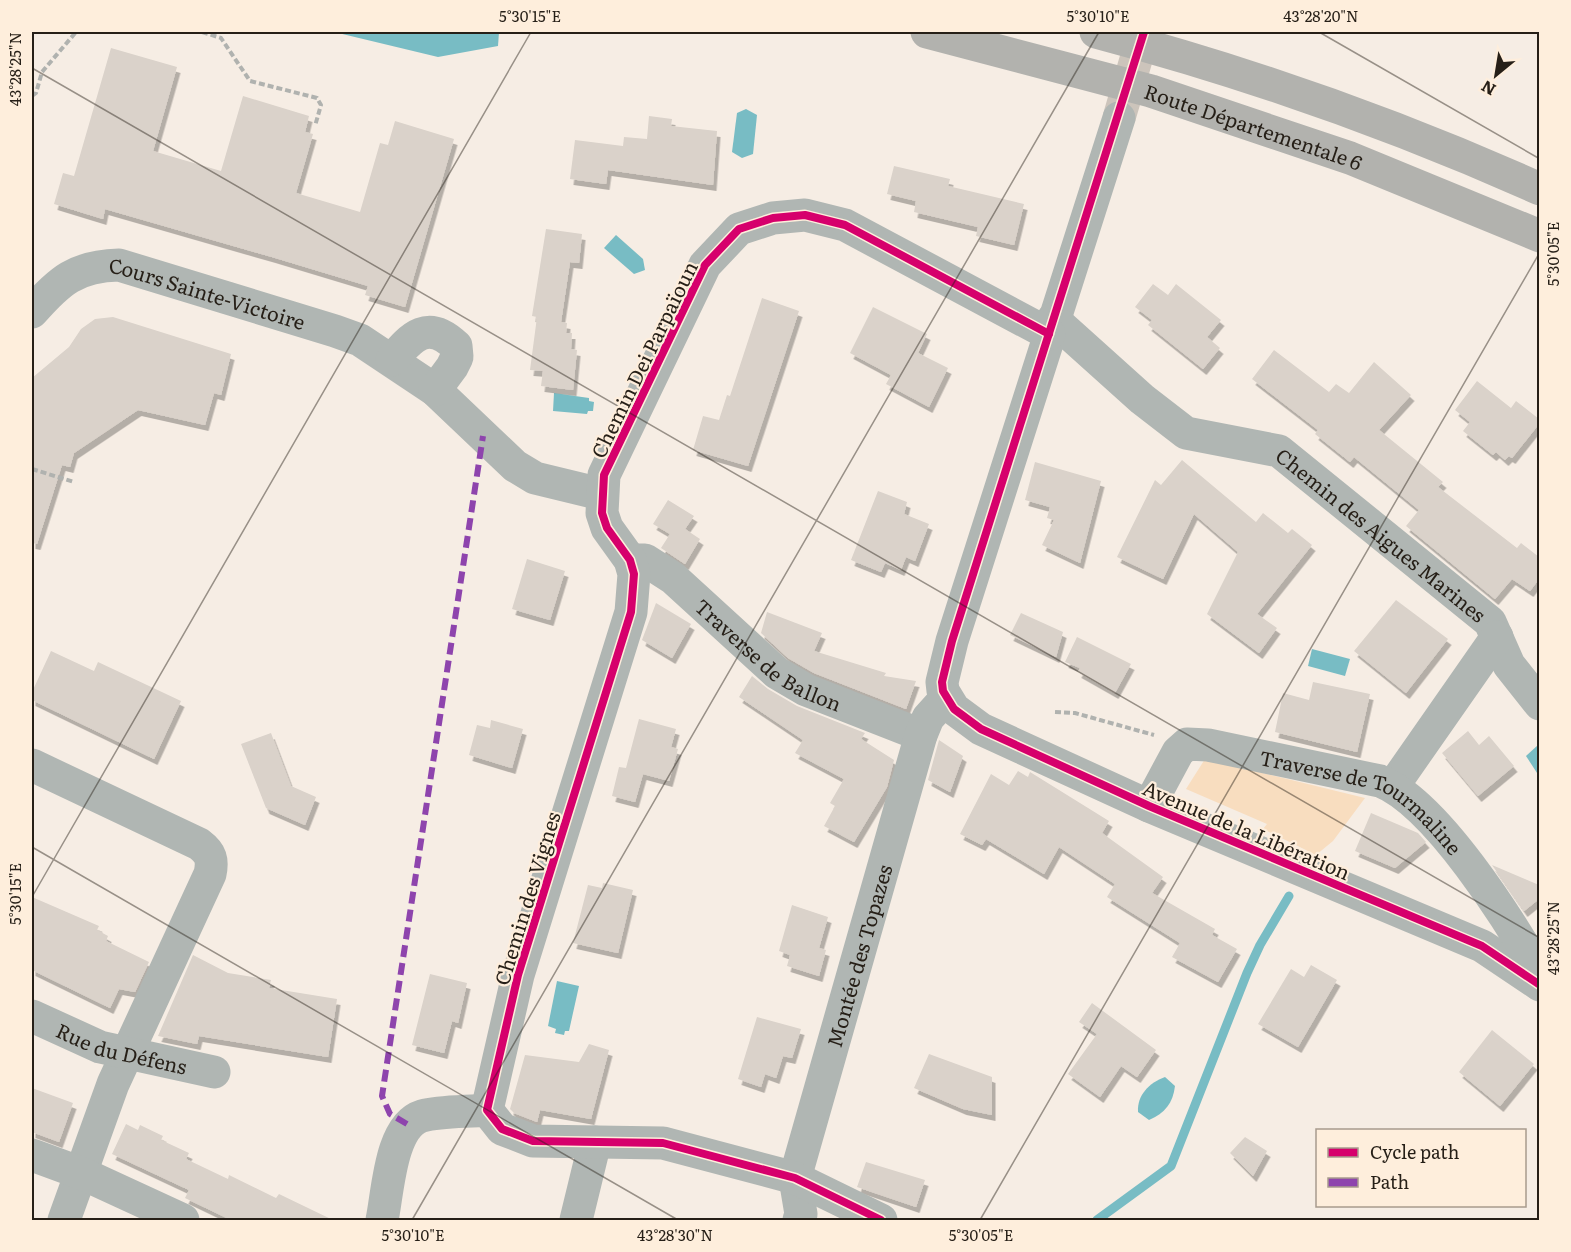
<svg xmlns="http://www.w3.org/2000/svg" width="1571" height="1252" viewBox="0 0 1571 1252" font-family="Literata,serif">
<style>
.green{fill:#f8ddbf}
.water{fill:#78bcc4}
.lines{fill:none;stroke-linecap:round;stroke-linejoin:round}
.stream{stroke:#78bcc4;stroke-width:9}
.building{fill:#dad2ca;filter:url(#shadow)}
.minor-tunnel{stroke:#ccc4bb;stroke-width:33;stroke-dasharray:33 16;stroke-linecap:butt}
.path{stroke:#b0b2af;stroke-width:4;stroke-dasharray:6 3;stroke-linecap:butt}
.minor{stroke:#b0b6b3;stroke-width:33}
.highway{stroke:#b2b2ae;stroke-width:33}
.quiet{stroke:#8e44ad;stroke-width:6;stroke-dasharray:12 6;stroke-linecap:butt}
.cycleway-casing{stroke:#feeedc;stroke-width:11}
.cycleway{stroke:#d6006c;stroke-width:8}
.ticks{fill:none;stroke:#261f17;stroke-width:1.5;stroke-opacity:0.45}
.labels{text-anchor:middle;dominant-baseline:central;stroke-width:4.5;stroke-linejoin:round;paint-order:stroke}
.street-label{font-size:20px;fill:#261f17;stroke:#feeedc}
.neatline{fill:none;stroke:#261f17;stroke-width:2}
.ticks-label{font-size:15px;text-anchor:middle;fill:#261f17}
</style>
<defs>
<filter id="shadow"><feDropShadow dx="3.5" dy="6" stdDeviation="0" flood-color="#0004"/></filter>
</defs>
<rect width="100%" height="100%" fill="#f6ede4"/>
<polygon class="green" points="1205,759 1365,798 1333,841 1316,855 1263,829 1267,824 1186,789"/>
<g class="water">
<polygon points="334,32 499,32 498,46 438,57"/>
<polygon points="746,109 757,115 753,154 742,158 732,152 737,113"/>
<polygon points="616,235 643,259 645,270 634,274 604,248"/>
<polygon points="554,393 589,398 589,401 594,402 593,411 588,411 587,414 553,411"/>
<polygon points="1312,649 1350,659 1345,676 1308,666"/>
<polygon points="1538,745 1540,747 1539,776 1526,756"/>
<polygon points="557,981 579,986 569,1031 565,1031 564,1035 555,1033 556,1029 548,1026"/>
<path d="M1165,1077L1175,1086C1173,1103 1165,1113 1149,1120L1138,1112C1137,1095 1149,1083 1165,1077Z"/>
</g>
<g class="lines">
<polyline class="stream" points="1097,1220 1171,1166 1247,973 1260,945 1289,896"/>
</g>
<g class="building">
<polygon points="111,48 177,67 153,151 221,171 243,96 309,116 305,132 313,134 296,193 360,212 380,143 388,145 395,121 454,139 405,307 365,295 368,286 272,257 105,209 103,219 54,204 63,173 74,176"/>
<polygon points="649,116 672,119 671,126 717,131 713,185 608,170 606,184 570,179 575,140 623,146 624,137 647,139"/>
<polygon points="894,166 950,179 948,186 1024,204 1014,245 976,236 978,227 914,212 916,201 887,194"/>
<polygon points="546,229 582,234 579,263 570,262 561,322 567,323 566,333 572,333 571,349 577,350 573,390 541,386 543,371 530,370 537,317 532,316"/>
<polygon points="1153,284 1168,295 1176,284 1221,320 1207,337 1220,348 1203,369 1148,325 1152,320 1135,307"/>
<polygon points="762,298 799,311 748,466 693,450 703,416 719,420 727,395 730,396"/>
<polygon points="873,307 927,334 918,353 948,368 929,407 886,384 891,375 850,353"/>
<polygon points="113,317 231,354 221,395 214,393 205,425 138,410 74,453 70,467 62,465 37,544 32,543 32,378 69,347 81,329 95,319"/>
<polygon points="1274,350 1329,392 1336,384 1349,393 1374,362 1411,395 1379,430 1443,482 1438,487 1517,548 1521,543 1539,557 1539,579 1530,591 1512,579 1495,599 1406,526 1419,510 1354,457 1350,462 1315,434 1318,430 1252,379"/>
<polygon points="1477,381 1511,408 1516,401 1539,419 1539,424 1512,458 1509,456 1505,460 1496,452 1493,455 1463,431 1470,422 1455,410"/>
<polygon points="1182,460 1256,522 1263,513 1288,533 1292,529 1312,545 1257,614 1277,628 1259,653 1207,614 1238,552 1194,514 1163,579 1117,557 1155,480 1161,485"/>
<polygon points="1035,462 1101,481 1080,563 1042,545 1054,520 1047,518 1050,507 1025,500"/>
<polygon points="878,491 907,502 904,514 929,524 915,561 906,557 901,570 885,563 881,572 851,560"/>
<polygon points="668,500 694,516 685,529 700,539 685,564 661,548 670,534 653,524"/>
<polygon points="527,559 565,571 550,620 512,609"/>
<polygon points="1396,600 1448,639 1406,693 1354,651"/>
<polygon points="656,603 691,624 672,658 642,640"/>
<polygon points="767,612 822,633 814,651 886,673 884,676 916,681 906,709 814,673 788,658 761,633"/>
<polygon points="1021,613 1063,632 1056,657 1010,635"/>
<polygon points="1077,637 1131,664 1115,693 1078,672 1080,668 1065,662"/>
<polygon points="51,651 94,671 98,662 181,701 154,759 32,700 32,692"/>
<polygon points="752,676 768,689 797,706 865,733 861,739 894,760 887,787 854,842 824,826 835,806 830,803 844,779 795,753 803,740 739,697"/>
<polygon points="1313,682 1370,694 1357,752 1275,732 1283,693 1309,700"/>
<polygon points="639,719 676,729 671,747 678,749 669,781 643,774 635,802 612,796 619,767 626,768"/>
<polygon points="491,720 523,729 512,768 469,755 477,725 490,728"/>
<polygon points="1468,731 1479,745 1489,736 1514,766 1478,796 1442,753"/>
<polygon points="271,733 291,786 316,797 305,825 266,808 241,744"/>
<polygon points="939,740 963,756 950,792 928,780"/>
<polygon points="1018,771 1028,777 1030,772 1109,821 1102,833 1163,877 1152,893 1215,929 1212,935 1237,949 1218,982 1172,957 1180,943 1107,897 1115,884 1059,847 1044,874 986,839 982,845 960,834 991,774 1009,785"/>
<polygon points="1371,813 1418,833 1426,842 1395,868 1355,851"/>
<polygon points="1492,865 1539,885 1539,899 1524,911"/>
<polygon points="603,883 633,890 618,953 573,943 588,885 602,888"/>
<polygon points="32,897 99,926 97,930 108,936 106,941 149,962 135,992 119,989 110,1008 32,970"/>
<polygon points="792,905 828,917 819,948 826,950 819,976 787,966 790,955 779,951"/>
<polygon points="193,955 228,973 271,980 269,988 337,999 328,1057 199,1036 197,1044 158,1036"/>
<polygon points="1311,965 1337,980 1298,1047 1258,1024 1291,969 1304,977"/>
<polygon points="430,974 467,983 458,1023 452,1021 444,1053 412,1045"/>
<polygon points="1092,1003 1156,1050 1137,1077 1121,1066 1100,1097 1068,1074 1097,1034 1079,1022"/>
<polygon points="757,1017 801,1029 792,1058 783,1056 776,1078 765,1074 761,1087 738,1079"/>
<polygon points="1492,1030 1534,1064 1500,1106 1459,1072"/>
<polygon points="589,1044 609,1050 591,1119 540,1110 537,1122 514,1113 510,1109 525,1055 579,1062"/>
<polygon points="929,1054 992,1077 992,1115 963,1109 914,1088"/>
<polygon points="32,1088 73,1103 59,1142 32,1132"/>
<polygon points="126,1124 138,1130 140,1125 163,1136 161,1140 189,1153 186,1159 228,1179 229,1175 276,1198 279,1194 335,1221 233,1221 185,1198 189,1190 112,1154"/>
<polygon points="1245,1137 1267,1151 1253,1176 1230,1153"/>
<polygon points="866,1162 925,1180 916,1207 857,1187"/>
</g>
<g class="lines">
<polyline class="minor-tunnel" points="1119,118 1144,32"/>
<g class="path">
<polyline points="202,32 221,38 250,81 317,98 321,105 315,126"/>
<polyline points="32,96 36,93 42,72 76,32"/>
<polyline points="32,469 74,482"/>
<polyline points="1055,712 1075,713 1154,735"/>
</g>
<g class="minor">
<polyline points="1119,118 952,641 942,682 943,691 954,709 981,729 1149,806 1482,946 1540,985"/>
<path id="s1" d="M32,312C59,281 76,266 119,265L335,331L360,340L435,390L515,466L535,478L601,494"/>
<path id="s2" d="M1053,319L1142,399L1186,433L1279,451L1490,622L1509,665L1540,704"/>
<path d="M392,360C412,336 428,319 456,346L457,357L452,367L435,390"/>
<path id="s3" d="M630,560H645L673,578L777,673L806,690L921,735"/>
<path d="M32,765L199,844C211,853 213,860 210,874L113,1084L64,1220"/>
<polyline points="1393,786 1497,637"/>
<path id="s4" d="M1149,806L1178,752L1187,744L1208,745L1380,781C1436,803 1510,921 1540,974"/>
<path id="s5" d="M32,1016L100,1047L214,1072"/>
<polyline points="32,1155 81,1173 183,1220"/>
<path d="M382,1220C388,1192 390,1126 422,1116C441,1111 467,1112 487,1110"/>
<polyline points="576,1220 595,1142"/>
<path id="s6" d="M799,1220L801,1214L795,1178L921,735L928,718L946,698"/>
<polyline points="881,1220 795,1178 663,1143 533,1141 502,1129 487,1110 518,975 631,612 634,574 630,560 607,528 602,513 604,475 705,265 739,229 773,218 805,215 845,225 1049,334"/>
</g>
<g class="highway">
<path id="s7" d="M927,32L1151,91L1350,158L1540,236"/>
<path d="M1096,32C1247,72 1397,125 1540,189"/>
</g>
<polyline class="quiet" points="407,1124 390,1114 382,1096 483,436"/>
<defs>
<g id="cycleway">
<polyline points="1144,32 952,641 942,682 943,691 954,709 981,729 1149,806 1482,946 1540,985"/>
<polyline points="881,1220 795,1178 663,1143 533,1141 502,1129 487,1110 518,975 631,612 634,574 630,560 607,528 602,513 604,475 705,265 739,229 773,218 805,215 845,225 1049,334"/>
</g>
</defs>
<use href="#cycleway" class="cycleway-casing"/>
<use href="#cycleway" class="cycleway"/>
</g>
<path class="ticks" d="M1319,32L1540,159M32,68L1540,938M32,847L678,1220M32,897L531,32M412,1220L1099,32M980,1220L1540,252"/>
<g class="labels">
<g class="street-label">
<text stroke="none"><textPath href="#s7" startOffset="340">Route Départementale 6</textPath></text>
<text stroke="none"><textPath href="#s1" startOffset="195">Cours Sainte-Victoire</textPath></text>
<text transform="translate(643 359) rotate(-64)">Chemin Dei Parpaïoun</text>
<text stroke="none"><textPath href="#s2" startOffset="402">Chemin des Aigues Marines</textPath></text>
<text stroke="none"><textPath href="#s3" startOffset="172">Traverse de Ballon</textPath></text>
<text stroke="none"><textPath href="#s4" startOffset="262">Traverse de Tourmaline</textPath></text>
<text transform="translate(1247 829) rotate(23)">Avenue de la Libération</text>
<text transform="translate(526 898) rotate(-73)">Chemin des Vignes</text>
<text stroke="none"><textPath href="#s6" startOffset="274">Montée des Topazes</textPath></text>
<text stroke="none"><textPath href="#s5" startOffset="96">Rue du Défens</textPath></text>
</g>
</g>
<rect width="1571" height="1252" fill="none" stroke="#feeedc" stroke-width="66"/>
<rect x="1316" y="1129" width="210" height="78" fill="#feeedc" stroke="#a89b8d" stroke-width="1.5"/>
<rect x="1328" y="1148" width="30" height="9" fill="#d6006c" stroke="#a89b8d" stroke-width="1.5"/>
<text x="1370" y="1159" font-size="18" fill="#261f17">Cycle path</text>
<rect x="1328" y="1178" width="30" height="9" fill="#8e44ad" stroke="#a89b8d" stroke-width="1.5"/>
<text x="1370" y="1189" font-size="18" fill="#261f17">Path</text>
<g transform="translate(1496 75) rotate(210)" stroke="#feeedc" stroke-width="4.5" paint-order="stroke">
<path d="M0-4.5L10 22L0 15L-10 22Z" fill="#261f17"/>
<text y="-9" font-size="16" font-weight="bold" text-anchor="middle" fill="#261f17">N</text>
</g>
<rect x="33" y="33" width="1505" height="1186" class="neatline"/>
<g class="ticks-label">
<text x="530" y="22">5°30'15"E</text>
<text x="1098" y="22">5°30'10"E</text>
<text x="1321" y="22">43°28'20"N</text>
<text transform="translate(16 69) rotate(-90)" y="5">43°28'25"N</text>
<text transform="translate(1554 254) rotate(-90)" y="5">5°30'05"E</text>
<text transform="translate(16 894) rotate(-90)" y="5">5°30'15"E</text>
<text transform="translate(1554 938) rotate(-90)" y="5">43°28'25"N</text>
<text x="413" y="1241">5°30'10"E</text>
<text x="675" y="1241">43°28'30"N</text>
<text x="981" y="1241">5°30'05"E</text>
</g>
</svg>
